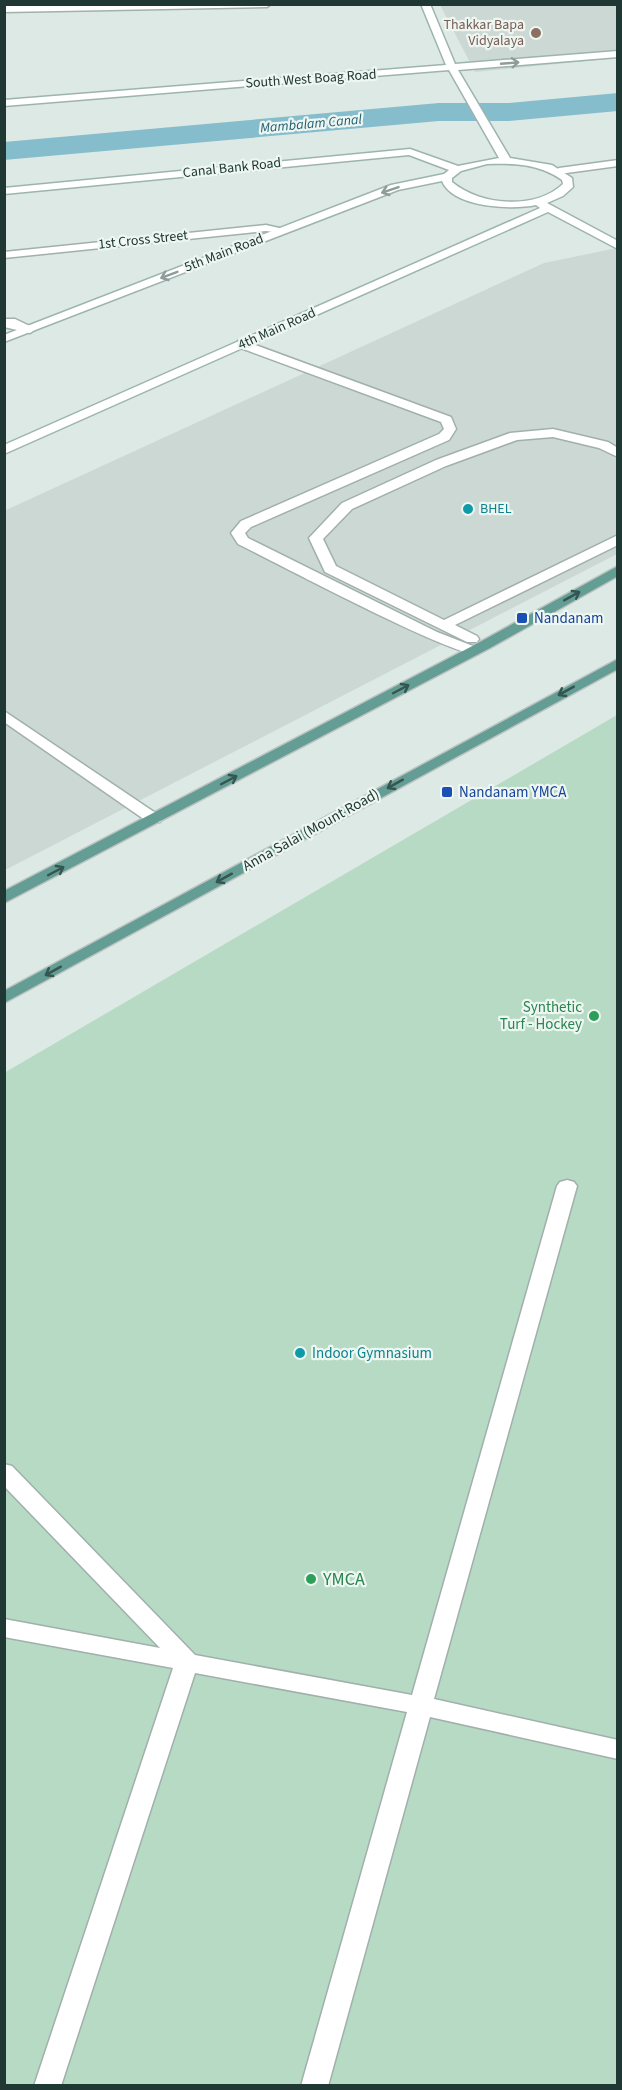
<svg xmlns="http://www.w3.org/2000/svg" width="622" height="2090" viewBox="0 0 622 2090" font-family="'Source Sans 3',sans-serif">
<style>
.built{fill:#ccd8d4}
.green{fill:#b6dac3}
.lines{fill:none;stroke-linecap:round;stroke-linejoin:round}
.canal{fill:#86bdcd;fill-rule:evenodd}
.lane-casing{stroke:#a1b0ac;stroke-width:3}
.street-casing{stroke:#a1b0ac;stroke-width:3}
.secondary-casing{stroke:#9db4ae;stroke-width:3}
.primary-casing{stroke:#bcc3c2;stroke-width:3}
.lane{fill:#fff;fill-rule:evenodd}
.street{fill:#fff;fill-rule:evenodd}
.secondary{fill:#fff;fill-rule:evenodd}
.primary{fill:#639d93;fill-rule:evenodd}
.oneway{stroke:#909c99}
.oneway2{stroke:#345650}
.education-dot{fill:#8d6e63;stroke:#eef6f2;stroke-width:2}
.culture-dot{fill:#0f9aa8;stroke:#eef6f2;stroke-width:2}
.transit-dot{fill:#1a4fb4;stroke:#eef6f2;stroke-width:2}
.leisure-dot{fill:#2e9e5b;stroke:#eef6f2;stroke-width:2}
.labels{text-anchor:middle;dominant-baseline:central;stroke-width:4.5;stroke-linejoin:round;paint-order:stroke}
.far-education-label{font-size:14px;fill:#785e54;stroke:#eef6f2;text-anchor:end}
.far-street-label{font-size:14px;fill:#203833;stroke:#eef6f2}
.far-water-label{font-size:14px;font-style:italic;fill:#1d5c71;stroke:#eef6f2}
.far-culture-label{font-size:14px;fill:#0d838f;stroke:#eef6f2;text-anchor:start}
.transit-label{font-size:15px;fill:#164399;stroke:#eef6f2;text-anchor:start}
.street-label{font-size:15px;fill:#203833;stroke:#eef6f2}
.leisure-label{font-size:15px;fill:#27864d;stroke:#eef6f2;text-anchor:end}
.culture-label{font-size:15px;fill:#0d838f;stroke:#eef6f2;text-anchor:start}
.near-leisure-label{font-size:18px;fill:#27864d;stroke:#eef6f2;text-anchor:start}
</style>
<rect width="100%" height="100%" fill="#dde9e5"/>
<g class="built">
<polygon points="440,5 617,5 617,58 475,72"/>
<polygon points="617,248 617,554 5,870 4,511 544,263"/>
</g>
<polygon class="green" points="617,715 617,2085 5,2085 4,1073"/>
<g class="lines">
<polygon class="canal" points="618,93 618,111 509,121 439,121 4,160 4,142 439,103 509,103"/>
<defs>
<g id="lane">
<path d="M242,340L451,417L456,429L449,440L251,527L245,533L248,538L437,632L478,648L480,651L478,654C457,659 271,560 238,544L231,533L241,521L439,434L444,429L441,422L238,347V341Z"/>
<polygon points="553,429 608,442 618,448 618,457 599,448 553,437 517,440 446,466 352,509 323,539 336,566 444,620 618,535 618,545 455,625 477,636 479,639 477,642 467,642 325,572 309,538 342,503 436,460 510,433"/>
<polygon points="567,1180 574,1182 577,1186 434,1699 618,1740 618,1759 430,1717 328,2086 301,2086 407,1712 195,1673 61,2086 34,2086 173,1668 4,1637 4,1619 160,1648 4,1486 4,1464 12,1466 195,1655 412,1695 557,1186 560,1182"/>
</g>
<g id="street">
<polygon points="94,4 271,4 267,7 4,12 4,6"/>
<polygon points="618,160 618,166 559,174 554,171 559,168"/>
<polygon points="266,225 288,230 282,233 266,231 4,258 4,252"/>
<polygon points="4,319 15,319 36,329 30,333 4,327"/>
<polygon points="4,711 160,816 162,819 160,822 148,822 4,722"/>
</g>
<path id="secondary" d="M421,4H430L455,64L618,51V57L458,70L510,158L552,165L572,178L573,187L563,196L547,203L618,241V249L548,212L4,454V445L540,208L536,205C512,210 453,208 442,181L398,190L4,342V335L391,185L444,174L449,170L409,155L4,194V188L410,149L458,166L499,158L449,70L4,106V100L446,65ZM487,164C514,163 539,164 562,180L563,184C535,210 481,206 452,182V178L461,171Z"/>
<g id="primary">
<polygon points="618,566 618,576 490,648 4,903 4,891 480,642"/>
<polygon points="618,659 618,669 4,1003 4,991"/>
</g>
</defs>
<use href="#lane" class="lane-casing"/>
<use href="#street" class="street-casing"/>
<use href="#secondary" class="secondary-casing"/>
<use href="#primary" class="primary-casing"/>
<use href="#lane" class="lane"/>
<use href="#street" class="street"/>
<use href="#secondary" class="secondary"/>
<use href="#primary" class="primary"/>
</g>
<defs><path id="oneway-shaft" d="M-6 0H5M1.5-3L5.5 0L1.5 3" fill="none" stroke-width="1.6" stroke-linecap="round" stroke-linejoin="round" transform="scale(1.5)"/></defs>
<g class="oneway">
<use href="#oneway-shaft" transform="translate(510 63) rotate(-5)"/>
<use href="#oneway-shaft" transform="translate(390 190) rotate(161)"/>
<use href="#oneway-shaft" transform="translate(169 275) rotate(159)"/>
</g>
<g class="oneway2">
<use href="#oneway-shaft" transform="translate(572 596) rotate(-29)"/>
<use href="#oneway-shaft" transform="translate(401 689) rotate(-28)"/>
<use href="#oneway-shaft" transform="translate(566 691) rotate(151)"/>
<use href="#oneway-shaft" transform="translate(229 780) rotate(-28)"/>
<use href="#oneway-shaft" transform="translate(395 784) rotate(151)"/>
<use href="#oneway-shaft" transform="translate(56 871) rotate(-28)"/>
<use href="#oneway-shaft" transform="translate(224 878) rotate(151)"/>
<use href="#oneway-shaft" transform="translate(53 971) rotate(151)"/>
</g>
<circle class="education-dot" cx="536" cy="33" r="6"/>
<g class="culture-dot">
<circle cx="468" cy="509" r="6"/>
<circle cx="300" cy="1353" r="6"/>
</g>
<g class="transit-dot">
<rect x="516" y="612" width="12" height="12" rx="3"/>
<rect x="441" y="786" width="12" height="12" rx="3"/>
</g>
<g class="leisure-dot">
<circle cx="594" cy="1016" r="6"/>
<circle cx="311" cy="1579" r="6"/>
</g>
<g class="labels">
<g class="far-education-label">
<text x="524" y="25">Thakkar Bapa<tspan x="524" dy="16">Vidyalaya</tspan></text>
</g>
<g class="far-street-label">
<text transform="translate(311 79) rotate(-4)">South West Boag Road</text>
<text transform="translate(232 168) rotate(-6)">Canal Bank Road</text>
<text transform="translate(143 240) rotate(-6)">1st Cross Street</text>
<text transform="translate(224 253) rotate(-21)">5th Main Road</text>
<text transform="translate(277 329) rotate(-24)">4th Main Road</text>
</g>
<g class="far-water-label">
<text transform="translate(311 124) rotate(-5)">Mambalam Canal</text>
</g>
<g class="far-culture-label">
<text x="480" y="509">BHEL</text>
</g>
<g class="transit-label">
<text x="534" y="618">Nandanam</text>
<text x="459" y="792">Nandanam YMCA</text>
</g>
<g class="street-label">
<text transform="translate(311 830) rotate(-29)">Anna Salai (Mount Road)</text>
</g>
<g class="leisure-label">
<text x="582" y="1007">Synthetic<tspan x="582" dy="17">Turf - Hockey</tspan></text>
</g>
<g class="culture-label">
<text x="312" y="1353">Indoor Gymnasium</text>
</g>
<g class="near-leisure-label">
<text x="323" y="1579">YMCA</text>
</g>
</g>
<rect width="622" height="2090" fill="none" stroke="#203833" stroke-width="12"/>
</svg>
